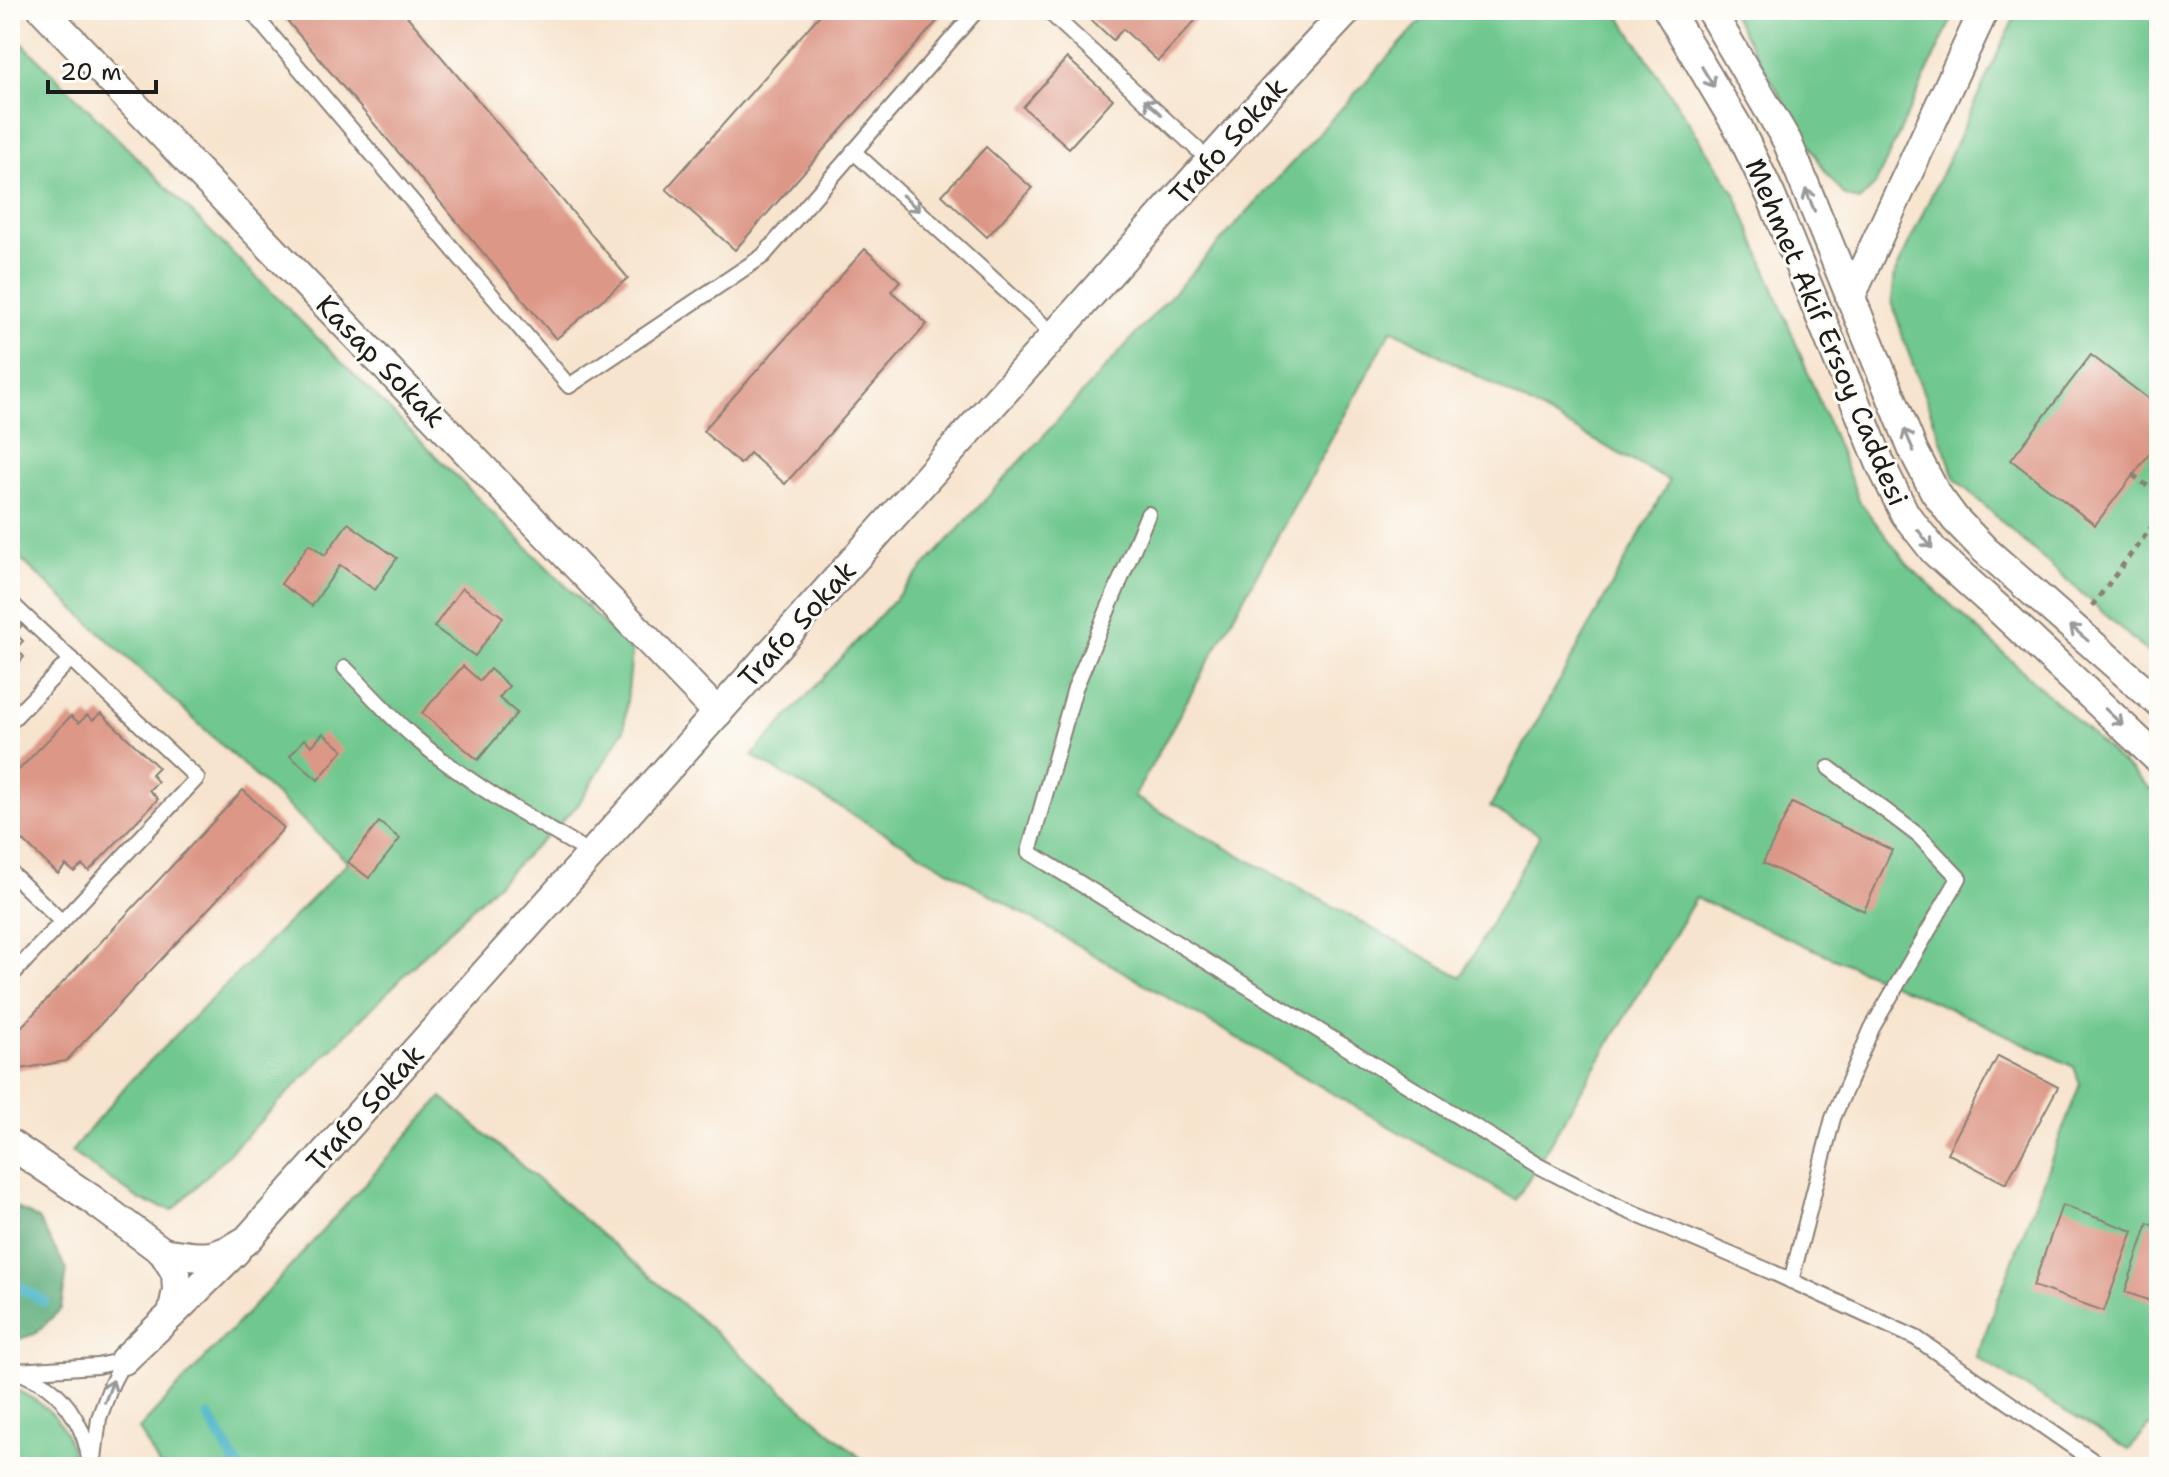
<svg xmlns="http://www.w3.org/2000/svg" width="2169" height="1477" viewBox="0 0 2169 1477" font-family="'Shantell Sans',sans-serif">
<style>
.green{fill:#6fc88e;stroke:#467255;stroke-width:2;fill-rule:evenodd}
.forest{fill:#5bac79;stroke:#3c644a;stroke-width:2}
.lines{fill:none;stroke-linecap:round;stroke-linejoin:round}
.stream{stroke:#47b3c5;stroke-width:11}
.building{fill:#dd9787}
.lane-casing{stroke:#8a8075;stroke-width:18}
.street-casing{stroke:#8a8075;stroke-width:32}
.path{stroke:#8a8075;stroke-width:5;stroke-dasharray:6 6;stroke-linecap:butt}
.lane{stroke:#fff;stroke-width:14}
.street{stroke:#fff;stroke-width:28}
.oneway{stroke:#999}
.labels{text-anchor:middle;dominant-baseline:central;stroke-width:6;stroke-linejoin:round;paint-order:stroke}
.street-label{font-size:28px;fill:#1c1c1c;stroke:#fdfcf7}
</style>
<rect width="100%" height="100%" fill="#fdfcf7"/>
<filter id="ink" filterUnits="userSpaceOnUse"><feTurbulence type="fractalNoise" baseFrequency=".0125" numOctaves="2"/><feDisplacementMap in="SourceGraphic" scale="16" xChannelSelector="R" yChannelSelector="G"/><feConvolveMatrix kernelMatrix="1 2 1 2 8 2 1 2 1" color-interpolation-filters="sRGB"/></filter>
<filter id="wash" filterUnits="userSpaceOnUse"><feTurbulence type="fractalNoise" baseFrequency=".006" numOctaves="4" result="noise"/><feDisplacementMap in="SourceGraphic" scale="32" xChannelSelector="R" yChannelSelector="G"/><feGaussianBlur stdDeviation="1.8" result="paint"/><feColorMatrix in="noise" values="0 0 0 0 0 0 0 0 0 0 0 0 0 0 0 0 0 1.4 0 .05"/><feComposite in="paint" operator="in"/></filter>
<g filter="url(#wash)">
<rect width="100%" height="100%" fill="#f7e4ce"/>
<g class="green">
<path d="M1431,10H1616L1736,195L1860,502L1908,565L2159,797V1416L2129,1450L1976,1357L2080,1084L2074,1067L1971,1018L1696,898L1516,1200L752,756ZM1392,329L1669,481L1490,807L1540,835L1461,977L1134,797Z"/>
<polygon points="1730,10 1956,10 1875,185 1859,201 1845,196 1826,173"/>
<polygon points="2018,10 2159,10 2159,663 1956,480 1904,341 1892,301 1895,273"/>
<polygon points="10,31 632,652 624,730 578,805 435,944 173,1210 142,1201 71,1152 129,1082 348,862 10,549"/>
<polygon points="442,1097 871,1467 160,1467 139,1429 291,1266"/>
<path d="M10,1387C50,1405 68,1422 75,1467H10Z"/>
</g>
<polygon class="forest" points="10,1204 38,1219 67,1270 61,1309 35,1334 10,1342"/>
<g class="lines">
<g class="stream">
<polyline points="10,1282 44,1301"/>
<polyline points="209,1417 238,1467"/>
</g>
</g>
<g id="blocks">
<g class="building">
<polygon points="278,10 402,10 628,278 556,339"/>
<polygon points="824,10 947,10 735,250 666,189"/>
<polygon points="1081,10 1205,10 1158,61 1123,29 1113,40"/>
<polygon points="1067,58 1113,99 1069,148 1023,107"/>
<polygon points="986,147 1032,188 987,237 942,195"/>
<polygon points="865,249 900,281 891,291 927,324 785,484 750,453 740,464 703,431"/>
<polygon points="2091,355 2159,407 2159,441 2095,525 2011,460"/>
<polygon points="348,523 397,558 375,590 340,565 312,606 281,584 309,544 325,555"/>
<polygon points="462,588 503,617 475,656 434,627"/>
<polygon points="10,614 22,625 15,633 23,641 16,648 24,657 10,672"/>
<polygon points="463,666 480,681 490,669 509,686 499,698 517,713 478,760 422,713"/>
<polygon points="101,713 158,767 151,774 158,782 149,790 158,799 89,871 82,865 74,872 66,865 58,874 10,828 10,779 71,716 79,723 87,715 93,720"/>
<polygon points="323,733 343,750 318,780 290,756 304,739 312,746"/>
<polygon points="243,790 284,828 66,1061 15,1070 10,1065 10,1039"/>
<polygon points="1792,803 1892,850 1864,911 1763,863"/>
<polygon points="379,822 400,839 369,878 348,862"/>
<polygon points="1998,1056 2058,1087 2006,1184 1947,1153"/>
<polygon points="2062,1205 2133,1231 2104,1311 2033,1286"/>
<polygon points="2148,1223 2159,1227 2159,1304 2125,1292"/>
</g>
</g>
</g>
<g filter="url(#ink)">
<use href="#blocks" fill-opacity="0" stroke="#8a8075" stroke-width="2"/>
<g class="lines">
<defs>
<g id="lane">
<polyline points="250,10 569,386 763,256 977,10"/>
<polyline points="1047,10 1210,161"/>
<polyline points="853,151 1054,335"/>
<polyline points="1148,514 1075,688 1029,852 1537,1165 1621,1208 1774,1273 1916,1338 2102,1467"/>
<polyline points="10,602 197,778 10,977"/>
<path d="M345,668C368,691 390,717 415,738C469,784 531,819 592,854"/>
<polyline points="10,722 71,659"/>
<polyline points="10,872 62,922"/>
<polyline points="1791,1281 1833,1118 1872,1028 1959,878 1919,836 1829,768"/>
<polyline points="16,1371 97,1366 124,1360 112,1383 99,1418 93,1467"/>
<path d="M17,1371C27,1376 38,1380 47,1386C69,1402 86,1432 89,1459"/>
</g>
<g id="street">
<polyline points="43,10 718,713"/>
<polyline points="1668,10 1739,129 1771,196 1881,465 1905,514 1934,551 2002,612 2159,760"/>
<polyline points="1710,10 1787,141 1913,450 1935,492 1955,519 1985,550 2159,703"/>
<polyline points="1850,298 1984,10"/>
<polyline points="10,1144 90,1198 163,1252 176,1273 177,1290 172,1314 236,1251"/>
<path d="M163,1252C203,1258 211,1262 247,1240L1276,87L1348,10"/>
<polyline points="124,1360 172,1314"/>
</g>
</defs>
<use href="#lane" class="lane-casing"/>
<use href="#street" class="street-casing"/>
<g class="path">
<polyline points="2133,475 2159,495"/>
<polyline points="2092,606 2159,517"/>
</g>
<use href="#lane" class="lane"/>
<use href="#street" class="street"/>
</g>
<defs><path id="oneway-shaft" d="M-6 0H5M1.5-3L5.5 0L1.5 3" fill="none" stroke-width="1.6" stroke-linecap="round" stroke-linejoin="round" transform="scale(2)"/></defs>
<g class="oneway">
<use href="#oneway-shaft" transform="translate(1708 77) rotate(59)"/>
<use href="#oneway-shaft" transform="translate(1153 107) rotate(-137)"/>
<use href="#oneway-shaft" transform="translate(1810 200) rotate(-112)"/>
<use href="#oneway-shaft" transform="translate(911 203) rotate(42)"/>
<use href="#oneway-shaft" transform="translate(1909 440) rotate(-113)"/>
<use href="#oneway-shaft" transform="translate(1925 539) rotate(52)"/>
<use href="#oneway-shaft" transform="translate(2079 633) rotate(-139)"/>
<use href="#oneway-shaft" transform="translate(2114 717) rotate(43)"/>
<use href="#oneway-shaft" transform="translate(109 1391) rotate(-69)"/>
</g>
</g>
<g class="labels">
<g class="street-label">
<text transform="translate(1228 141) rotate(-48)">Trafo Sokak</text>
<text transform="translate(1827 332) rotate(67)">Mehmet Akif Ersoy Caddesi</text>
<text transform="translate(381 361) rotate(46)">Kasap Sokak</text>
<text transform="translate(797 624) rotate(-48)">Trafo Sokak</text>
<text transform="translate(365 1108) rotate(-48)">Trafo Sokak</text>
</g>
</g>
<rect width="2169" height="1477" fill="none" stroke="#fdfcf7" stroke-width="40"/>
<path d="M48 80v12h108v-12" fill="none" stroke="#1c1c1c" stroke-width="4"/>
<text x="60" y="80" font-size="24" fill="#1c1c1c" stroke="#fdfcf7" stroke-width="6" paint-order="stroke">20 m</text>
</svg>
